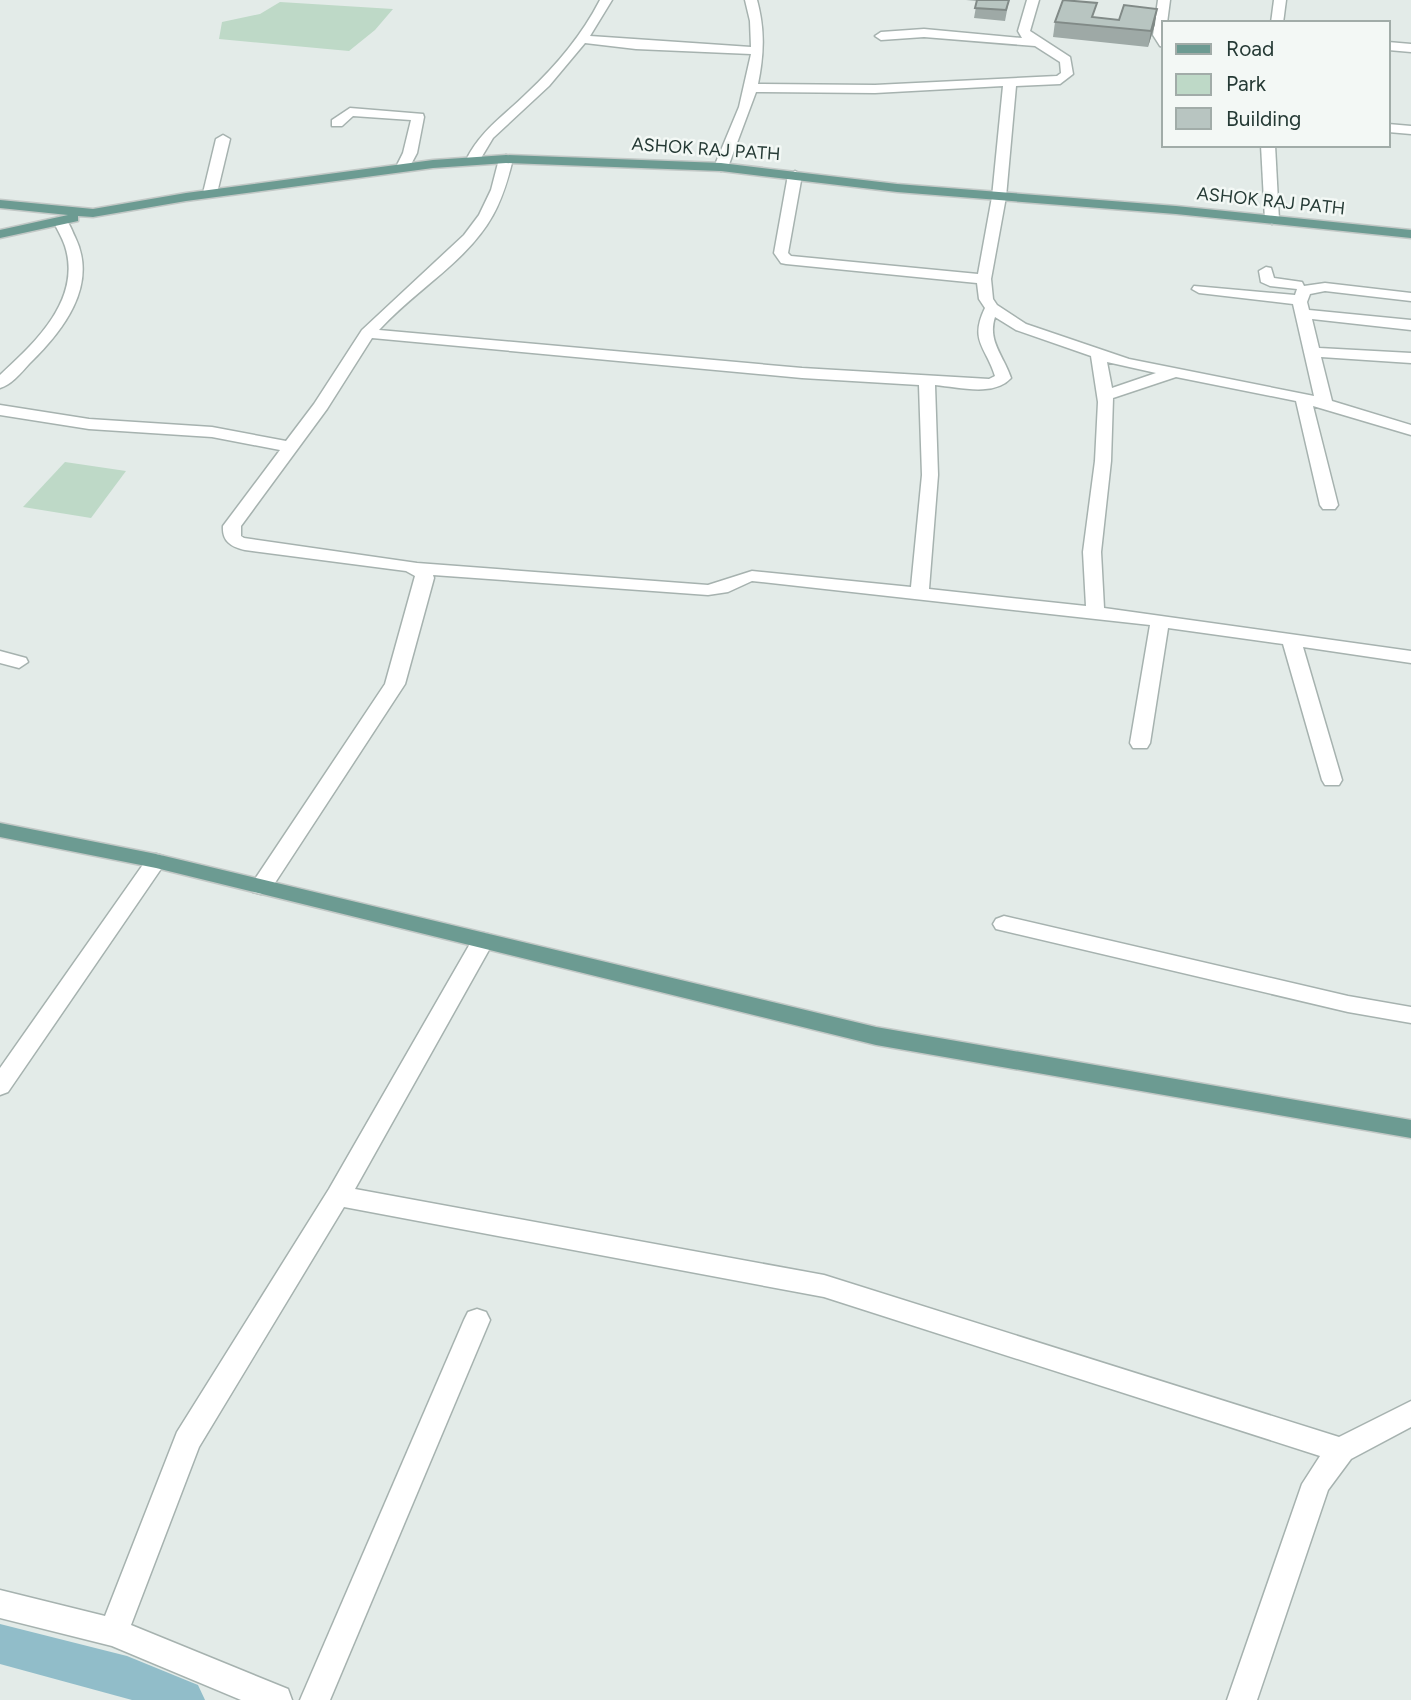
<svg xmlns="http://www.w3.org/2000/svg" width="1411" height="1700" viewBox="0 0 1411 1700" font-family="Figtree,sans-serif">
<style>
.green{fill:#bed9c7}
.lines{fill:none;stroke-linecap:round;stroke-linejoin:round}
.canal{fill:#91bdc9;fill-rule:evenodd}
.minor-casing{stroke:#a6b2af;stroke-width:3}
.major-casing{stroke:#c2c8c6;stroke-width:3}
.minor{fill:#fff;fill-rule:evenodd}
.major{fill:#6c9b92;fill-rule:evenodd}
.wall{fill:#9ea9a6}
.shaded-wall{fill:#818a87}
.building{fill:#b8c5c1;stroke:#818a87;stroke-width:2}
.labels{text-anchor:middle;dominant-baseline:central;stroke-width:5;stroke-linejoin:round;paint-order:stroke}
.far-street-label{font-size:18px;fill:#253a35;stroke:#f3f8f5}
</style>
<rect width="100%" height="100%" fill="#e3ebe8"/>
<g class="green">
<polygon points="280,2 393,9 375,30 349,51 219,39 222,22 260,14"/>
<polygon points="65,462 126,471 91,518 23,507"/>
</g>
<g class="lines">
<polygon class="canal" points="0,1624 127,1656 198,1685 205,1700 132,1700 0,1664"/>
<defs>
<g id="minor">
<path d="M600,0H612L590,36L751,47L750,21L745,0H757C765,30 764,54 758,84L875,85L1057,76L1061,73L1060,62L1035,46L924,37L881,40L875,36L881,32L924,29L1022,38L1018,31L1027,0H1039L1030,31L1070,57L1073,74L1060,84L1016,86L1006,197L991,279L993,299L997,305L1026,324L1129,359L1314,396L1293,304L1199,293L1192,289L1194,286L1295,295L1297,289L1270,286L1261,282L1259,271L1266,267L1271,268L1274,278L1302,282L1304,286L1325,283L1411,293V301L1325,291L1310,294L1307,302L1309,310L1411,320V330L1312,319L1319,348L1411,353V363L1321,357L1332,401L1411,425V435L1313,406L1338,505L1335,509H1323L1320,505L1296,401L1176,377L1113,398L1111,461L1101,552L1104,608L1411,651V663L1303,647L1342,780L1339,785H1325L1322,780L1283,644L1168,628L1150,743L1147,748H1133L1130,743L1150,625L752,581L728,592L708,595L433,575L434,578L405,684L269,892L261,894L253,892L250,887L253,882L385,684L415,576L406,571L245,550C231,547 222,541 223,526L280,450L212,437L89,429L0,415V405L89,419L212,427L286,441L314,404L362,330L464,235L479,215L491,190L499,159L506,155L513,159C508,179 503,197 493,215C467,262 415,290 379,330L802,368L989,379L995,376C986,347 969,341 985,308L979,299L977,283L786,264L781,263L774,253L788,175L795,171L802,175L788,253L791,256L978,274L992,197L1003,86L875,93L756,92L728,167L721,171L714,167L739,107L751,54L636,49L585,43L549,86L493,138L478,163H468L466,160C480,131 505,115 527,93C556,66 582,35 600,0ZM995,317L1016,330L1091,356L1098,402L1095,461L1083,552L1086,606L929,589L938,475L935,385C958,387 994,397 1011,378C1004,356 987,341 995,317ZM372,338L802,378L919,385L922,475L911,587L752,571L708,585L417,563L244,538L241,536V526L327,409ZM1107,362L1156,373L1112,388Z"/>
<polygon points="1158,0 1170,0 1167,23 1164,23 1164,47 1160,46 1153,35"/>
<polygon points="1274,0 1286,0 1283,23 1271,23"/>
<polygon points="1388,42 1411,44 1411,52 1388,50"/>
<polygon points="350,108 423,114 424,117 417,153 408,170 403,171 396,167 403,153 411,120 353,116 342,126 332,126 332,120"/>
<polygon points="1388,124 1411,126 1411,134 1388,132"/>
<polygon points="223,135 230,139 217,193 215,196 205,196 203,193 216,139"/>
<polygon points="1261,145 1275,145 1279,220 1272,224 1265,220"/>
<path d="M60,217C69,219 71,229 75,237C99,286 62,332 29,364C21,373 11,385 0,388V375C36,342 82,299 65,246C62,237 57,229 53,221Z"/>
<polygon points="0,651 26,658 28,662 19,668 0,663"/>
<polygon points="156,854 163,856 167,861 163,866 8,1092 0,1095 0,1068 149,856"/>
<polygon points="1004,916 1348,996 1411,1007 1411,1023 1348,1012 996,929 993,924 996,919"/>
<polygon points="483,933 491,935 494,941 355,1189 824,1275 1339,1437 1411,1401 1411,1427 1351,1459 1328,1490 1257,1700 1227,1700 1302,1484 1320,1456 824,1297 344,1207 199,1447 131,1625 288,1689 292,1700 241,1700 112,1646 0,1618 0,1590 105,1616 177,1432 329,1189 475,935"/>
<polygon points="477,1309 486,1312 490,1320 330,1700 300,1700 464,1320 468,1312"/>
</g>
<g id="major">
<polygon points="506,155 721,163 897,184 1176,206 1411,230 1411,238 1176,214 897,192 721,171 506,163 433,168 186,201 93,217 78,216 78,221 0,238 0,230 68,215 0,208 0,200 93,209 186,193 433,160"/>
<polygon points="0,823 156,854 876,1027 1411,1120 1411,1138 876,1045 156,868 0,837"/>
</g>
</defs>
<use href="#minor" class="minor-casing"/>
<use href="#major" class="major-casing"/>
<use href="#minor" class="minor"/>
<use href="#major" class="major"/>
</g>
<g class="wall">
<polygon points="966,0 1009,0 1005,21 974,18 977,1"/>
<polygon points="1055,22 1155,24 1148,47 1053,37"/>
</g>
<polygon class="shaded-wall" points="1157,9 1155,24 1148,47 1151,31"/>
<g class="building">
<polygon points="977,0 1009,0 1006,10 975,8"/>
<polygon points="1063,0 1097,3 1092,17 1119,20 1124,5 1157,9 1151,31 1055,22"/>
</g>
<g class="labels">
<g class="far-street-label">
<text transform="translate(706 149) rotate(4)">ASHOK RAJ PATH</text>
<text transform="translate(1271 201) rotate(6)">ASHOK RAJ PATH</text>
</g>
</g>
<rect x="1162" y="21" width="228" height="126" fill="#f3f8f5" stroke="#a1aca8" stroke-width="2"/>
<rect x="1176" y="44" width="35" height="10" fill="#6c9b92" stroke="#a1aca8" stroke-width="2"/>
<text x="1226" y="56" font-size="21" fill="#253a35">Road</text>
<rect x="1176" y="74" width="35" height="21" fill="#bed9c7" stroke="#a1aca8" stroke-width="2"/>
<text x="1226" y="91" font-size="21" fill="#253a35">Park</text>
<rect x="1176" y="108" width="35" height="21" fill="#b8c5c1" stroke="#a1aca8" stroke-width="2"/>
<text x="1226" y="126" font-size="21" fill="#253a35">Building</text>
</svg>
